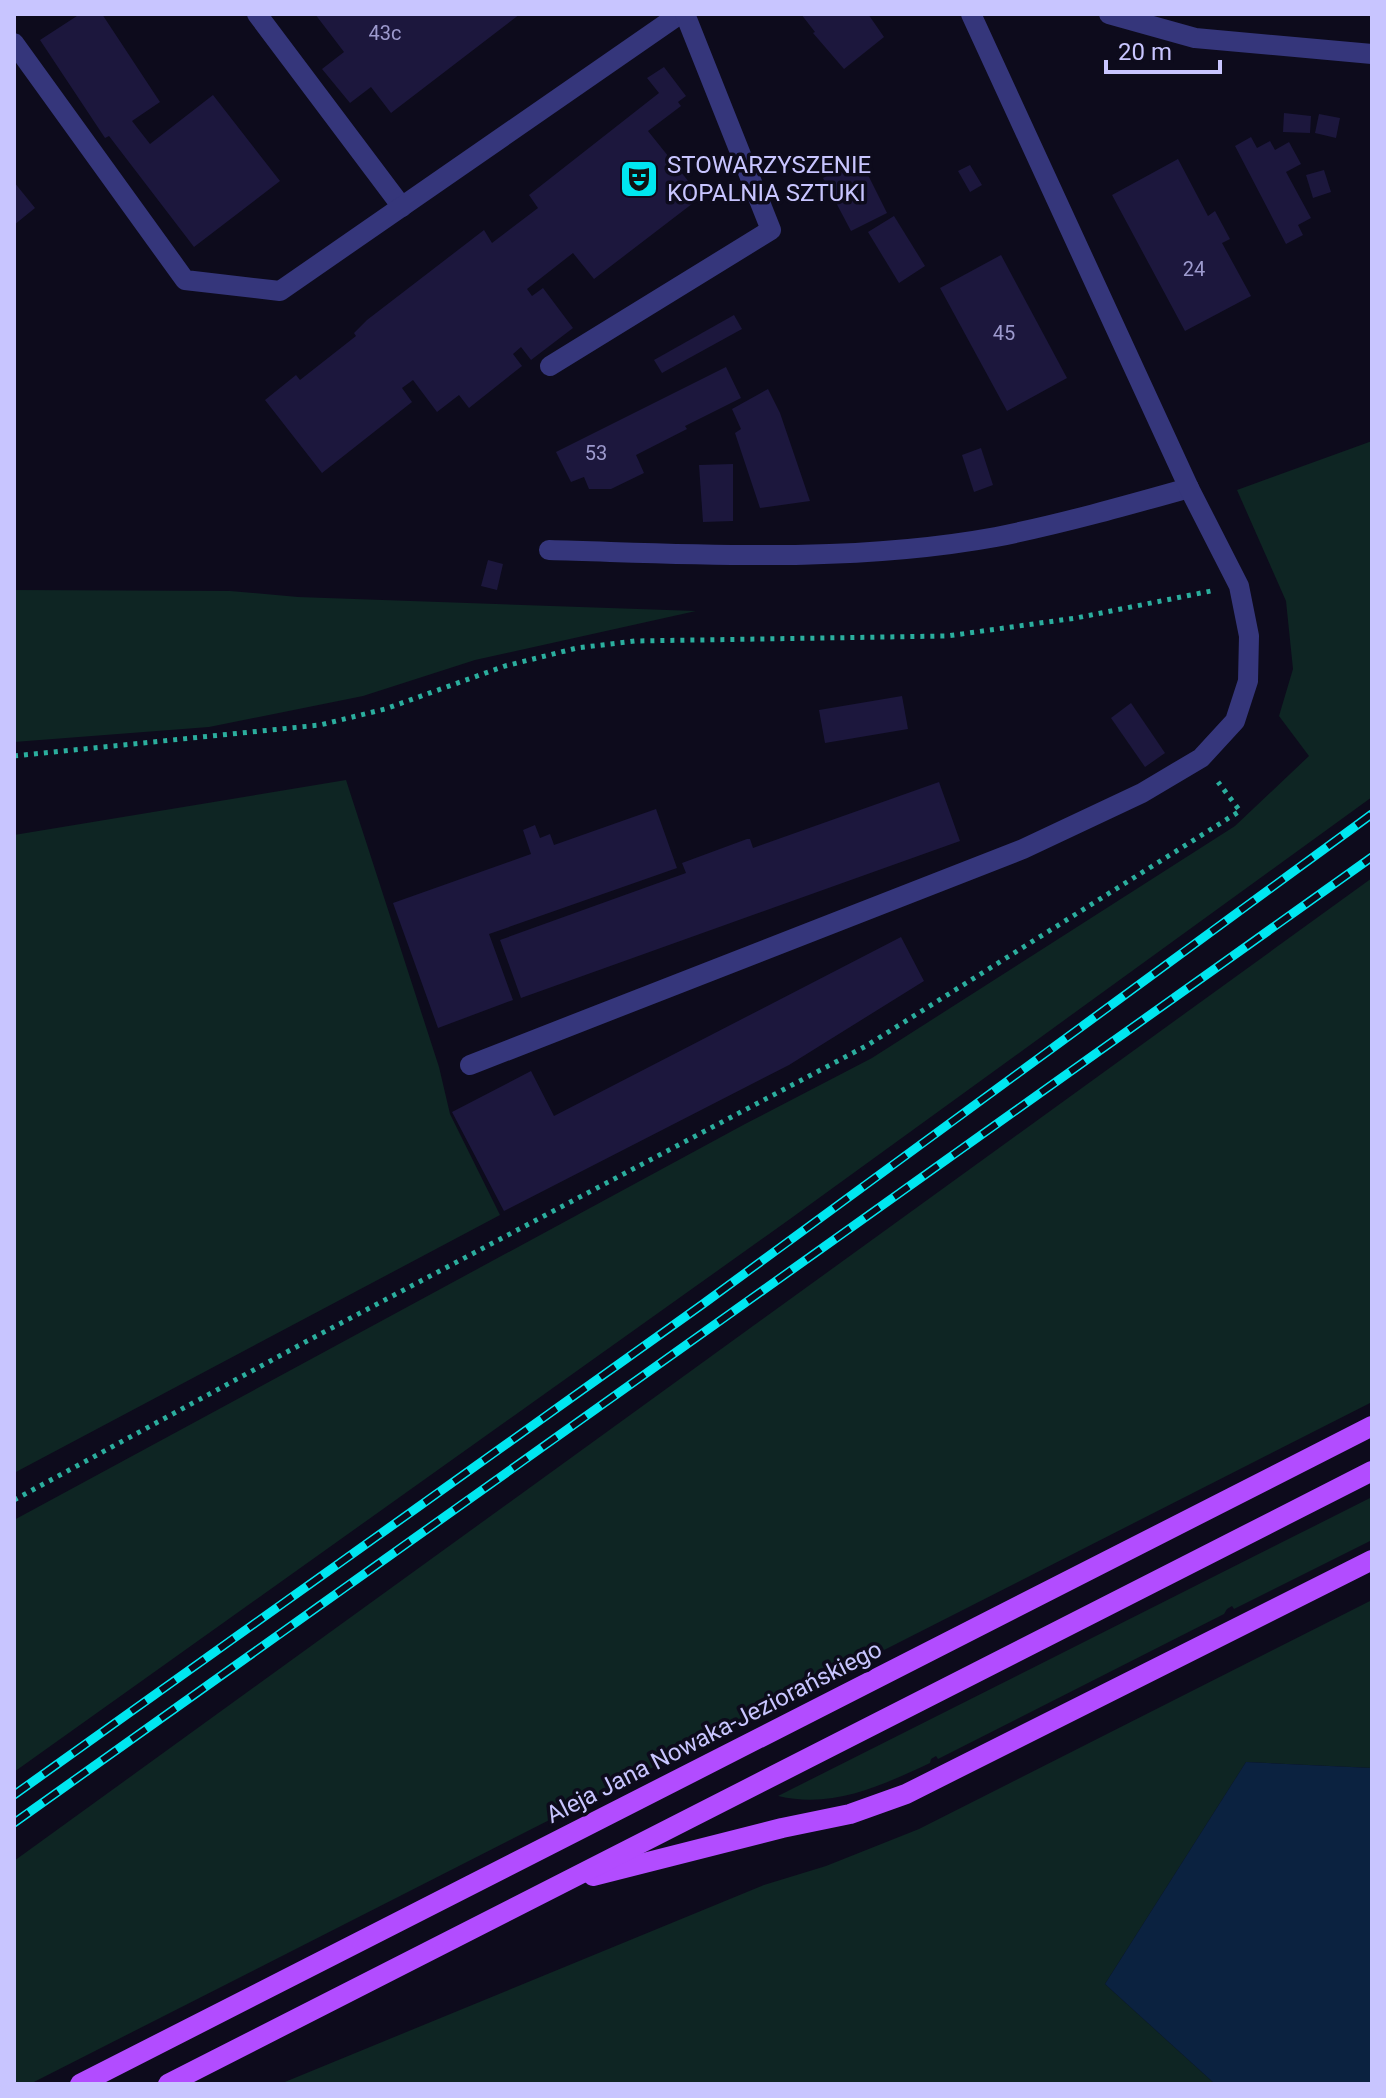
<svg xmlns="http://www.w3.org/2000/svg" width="1386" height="2098" viewBox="0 0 1386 2098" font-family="Roboto,sans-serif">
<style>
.green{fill:#0e2523}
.water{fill:#0b2240}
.building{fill:#1c173d}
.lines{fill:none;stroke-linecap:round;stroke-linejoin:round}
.path{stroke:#2bae9e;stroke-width:5;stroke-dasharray:4 6;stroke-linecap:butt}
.minor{stroke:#35367b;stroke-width:20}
.major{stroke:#b24cff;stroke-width:20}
.rail-casing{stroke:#00e6f0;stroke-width:9}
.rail{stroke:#0d0b1c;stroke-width:6;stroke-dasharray:18;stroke-linecap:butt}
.labels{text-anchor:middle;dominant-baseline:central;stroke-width:7;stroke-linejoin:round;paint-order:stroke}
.number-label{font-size:20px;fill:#9d9ace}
.poi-label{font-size:24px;fill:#c8c5ff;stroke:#0d0b1c;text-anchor:start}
.street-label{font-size:24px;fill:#c8c5ff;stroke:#0d0b1c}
</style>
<rect width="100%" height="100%" fill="#0d0b1c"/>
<g class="green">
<polygon points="1372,441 1372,797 790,1219 14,1772 14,1520 745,1124 872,1058 1235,826 1309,756 1279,716 1293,669 1286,601 1237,490"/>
<polygon points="14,590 230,591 298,597 696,611 475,660 363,696 209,727 14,742"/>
<polygon points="346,780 439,1067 450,1114 500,1215 14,1473 14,835"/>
<polygon points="1372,878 1372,1402 30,2084 14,2084 14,1861"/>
<path d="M1372,1497V1540L1234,1609L1232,1606L1227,1609L1224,1614L938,1759L936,1756L931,1759L930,1763C880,1786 833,1809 778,1796Z"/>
<polygon points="1372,1600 1372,1768 1246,1762 1105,1984 1215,2084 280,2084 764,1885 826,1866 919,1829"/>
</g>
<polygon class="water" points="1246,1762 1372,1768 1372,2084 1215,2084 1105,1984"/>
<g class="building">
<polygon points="80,14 102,14 160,102 132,121 150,144 213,95 280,181 194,247 109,136 105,138 40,40"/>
<polygon points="315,14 520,14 391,113 371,87 350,103 322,69 344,52"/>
<polygon points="801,14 868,14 884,37 844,69 813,33 815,32"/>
<polygon points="664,67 686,96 678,102 681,106 648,131 701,197 594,279 573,253 527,289 532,296 543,288 573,328 531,360 521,347 513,354 522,366 469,408 459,395 437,412 413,380 402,388 412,402 322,473 265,400 296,375 300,380 356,336 354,333 367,320 484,230 492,243 538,208 529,195 659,93 647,78"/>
<polygon points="1284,113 1311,116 1310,133 1283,132"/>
<polygon points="1319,114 1340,118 1336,138 1315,133"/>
<polygon points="1251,137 1257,148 1270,141 1275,150 1289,142 1301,164 1286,172 1311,218 1298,225 1303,235 1286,244 1235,146"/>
<polygon points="860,159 887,213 851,231 823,178"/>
<polygon points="1178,159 1208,216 1215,211 1230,239 1222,243 1251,296 1185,331 1112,195"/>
<polygon points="970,165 982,185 970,192 958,171"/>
<polygon points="1324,170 1331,192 1313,198 1306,175"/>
<polygon points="14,182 35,208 14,225"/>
<polygon points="894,216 925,266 899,283 868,232"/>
<polygon points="1001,255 1067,378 1007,411 940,288"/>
<polygon points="734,315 742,329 662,373 654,360"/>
<polygon points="726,367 741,398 685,426 687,429 636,455 644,473 611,489 589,489 584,477 571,482 556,452"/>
<polygon points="768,389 780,413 810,501 760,508 735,433 741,429 732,409"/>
<polygon points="981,448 993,485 974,492 962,455"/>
<polygon points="733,464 733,521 703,522 699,465"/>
<polygon points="488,560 503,564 497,590 481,586"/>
<polygon points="902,696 908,729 825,743 819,710"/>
<polygon points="1131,703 1165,753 1145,767 1111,718"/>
<polygon points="939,782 960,841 521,998 500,940 686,873 682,863 747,839 750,839 753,848"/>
<polygon points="656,809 677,868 489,934 513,1000 438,1028 393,903 531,854 523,830 535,825 540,838 550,834 554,845"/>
<polygon points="901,937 924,981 789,1065 504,1211 452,1112 531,1071 554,1116"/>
</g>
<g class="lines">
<g class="path">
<polyline points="14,756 320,725 385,709 505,666 577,648 635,641 947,636 1076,618 1211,591"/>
<polyline points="14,1500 309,1340 866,1046 1240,811 1218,782"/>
</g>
<g class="minor">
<polyline points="257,14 402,207"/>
<polyline points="1109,14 1195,38 1372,54"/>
<polyline points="14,43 185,280 280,291 680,14"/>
<polyline points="550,366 771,230 685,14"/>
<path d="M549,550C697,554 848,564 996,537C1061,524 1125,506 1189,488"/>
<polyline points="470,1065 1023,849 1142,793 1201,758 1235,721 1248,681 1249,636 1239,586 1189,488 971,14"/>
</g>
<g class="major">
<polyline points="593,1876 782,1828 850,1814 906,1794 1372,1560"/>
<polyline points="80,2084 1372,1426"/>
<polyline points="168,2084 1372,1471"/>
</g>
<defs>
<g id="rail">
<polyline points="14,1795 703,1304 1372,814"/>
<polyline points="14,1823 1372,857"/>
</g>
</defs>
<use href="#rail" class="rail-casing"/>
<use href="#rail" class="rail"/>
</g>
<defs>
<symbol id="theatre-square" viewBox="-11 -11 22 22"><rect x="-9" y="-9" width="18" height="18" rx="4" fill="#00e6f0" stroke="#0d0b1c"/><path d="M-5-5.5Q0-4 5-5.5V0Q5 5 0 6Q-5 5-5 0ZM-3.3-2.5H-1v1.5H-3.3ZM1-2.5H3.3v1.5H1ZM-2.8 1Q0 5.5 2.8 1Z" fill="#111"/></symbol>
</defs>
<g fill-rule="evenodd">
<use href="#theatre-square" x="617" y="157" width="44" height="44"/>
</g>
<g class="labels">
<g class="number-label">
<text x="385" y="33">43c</text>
<text x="1194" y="269">24</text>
<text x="1004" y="333">45</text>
<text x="596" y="453">53</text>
</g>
<g class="poi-label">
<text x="667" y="165">STOWARZYSZENIE<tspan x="667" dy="28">KOPALNIA SZTUKI</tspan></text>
</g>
<g class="street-label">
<text transform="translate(714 1732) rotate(-27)">Aleja Jana Nowaka-Jeziorańskiego</text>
</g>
</g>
<rect width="1386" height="2098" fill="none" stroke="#c8c5ff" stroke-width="32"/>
<path d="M1106 60v12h114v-12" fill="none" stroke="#c8c5ff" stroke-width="4"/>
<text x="1118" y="60" font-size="24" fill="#c8c5ff" stroke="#0d0b1c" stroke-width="6" paint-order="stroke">20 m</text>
</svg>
